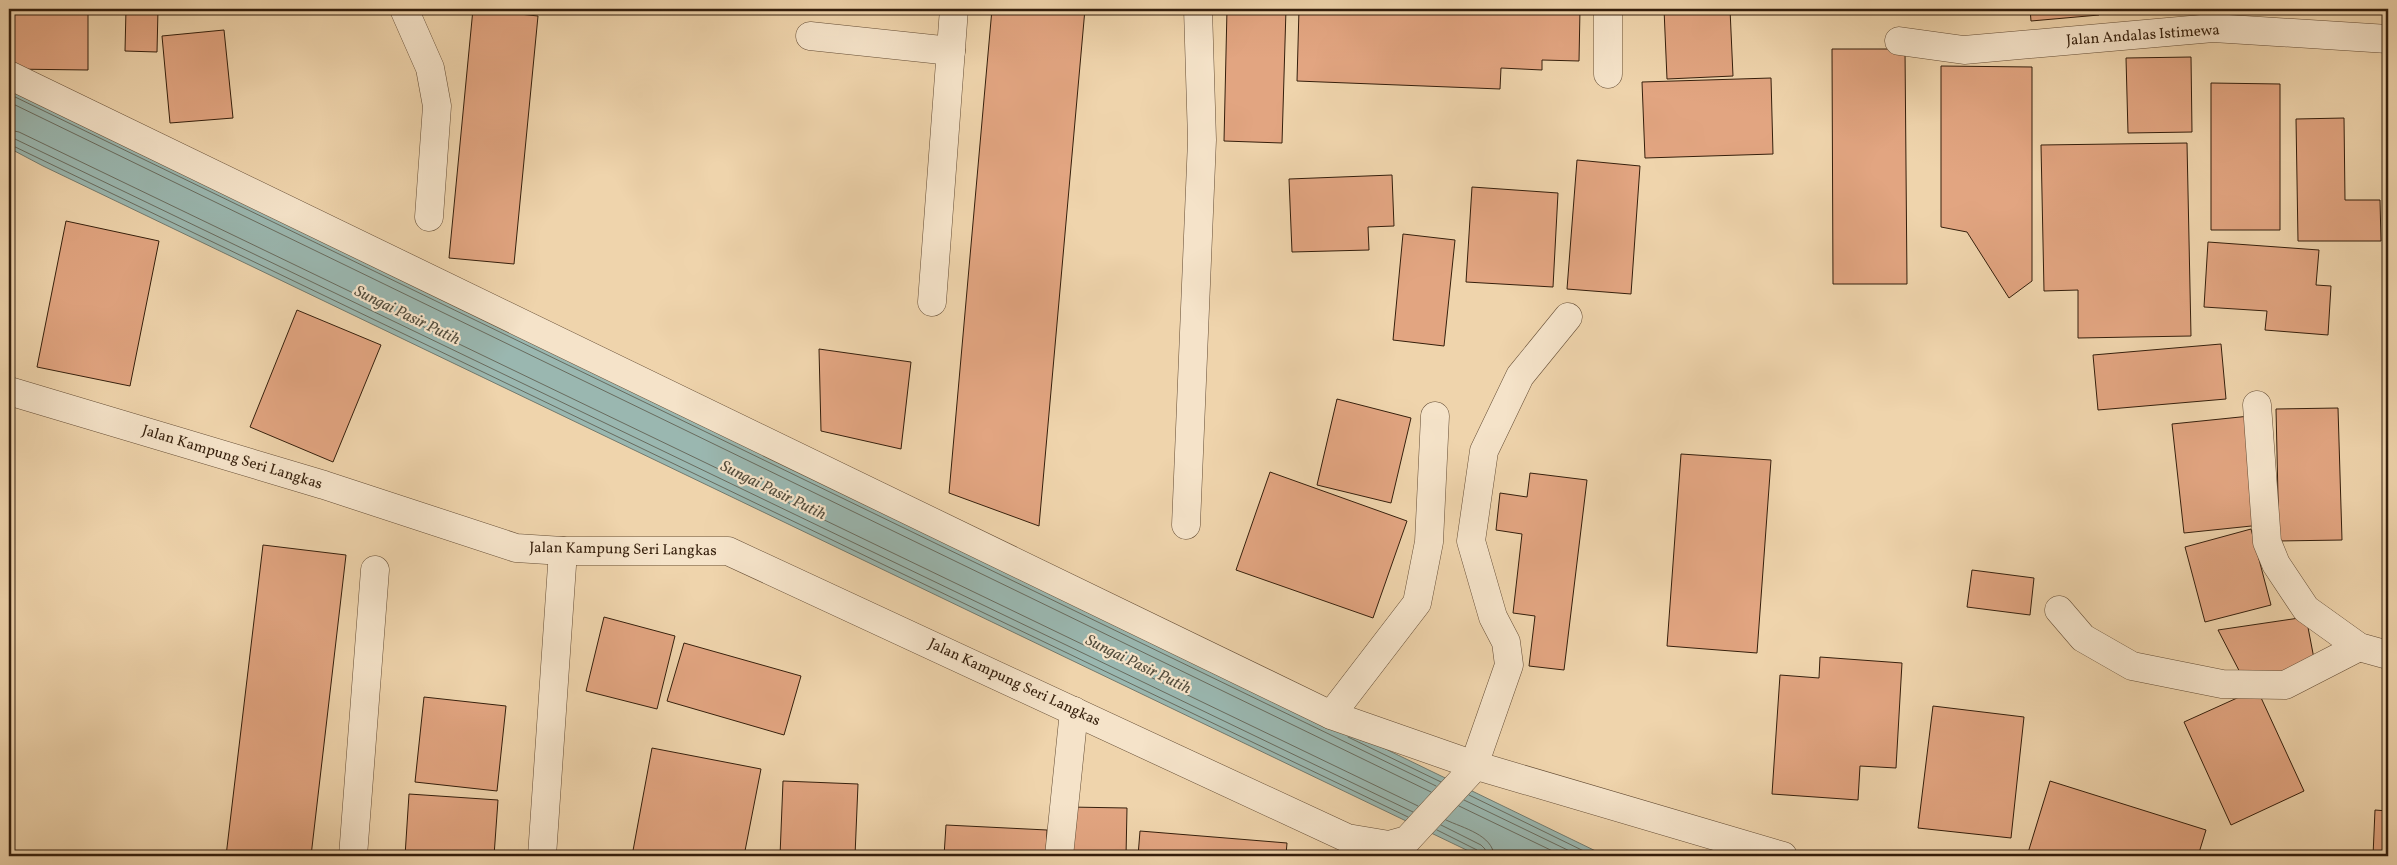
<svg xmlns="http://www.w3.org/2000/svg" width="2397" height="865" viewBox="0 0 2397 865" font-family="Vollkorn,serif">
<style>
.water{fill:#9ab7b0;stroke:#727a6e}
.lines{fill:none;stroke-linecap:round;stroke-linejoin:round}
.shore{stroke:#686b5e;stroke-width:1}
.building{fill:#e2a581;stroke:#351f0c}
.minor-casing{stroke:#644c34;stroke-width:29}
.minor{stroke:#f5e3c9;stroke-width:28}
.labels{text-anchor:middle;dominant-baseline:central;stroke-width:4.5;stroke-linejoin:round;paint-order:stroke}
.street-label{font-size:15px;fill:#351f0c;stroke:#f5e3c9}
.water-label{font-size:16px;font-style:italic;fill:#534d3d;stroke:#f5e3c9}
</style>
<rect width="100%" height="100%" fill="#efd4ac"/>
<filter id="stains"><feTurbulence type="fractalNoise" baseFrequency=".004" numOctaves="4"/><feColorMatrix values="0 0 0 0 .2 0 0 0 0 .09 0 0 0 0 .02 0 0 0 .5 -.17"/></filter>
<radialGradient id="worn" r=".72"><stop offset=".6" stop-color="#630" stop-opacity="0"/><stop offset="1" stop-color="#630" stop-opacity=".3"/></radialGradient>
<polygon class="water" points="9,81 1606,856 1479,856 43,166 9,148"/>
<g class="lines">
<g class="shore">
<polyline points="9,94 1436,786"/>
<polyline points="9,102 1431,792"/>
<polyline points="9,130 19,132 1418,806"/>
<polyline points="9,138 15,139 1413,812"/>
<polyline points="9,144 1408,817"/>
<polyline points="1348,737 1441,782"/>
<polyline points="1469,795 1594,856"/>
<polyline points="1464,800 1580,856"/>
<polyline points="1459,806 1563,856"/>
<path d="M1446,820C1463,828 1493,835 1494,856"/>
<polyline points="1441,825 1481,845 1485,849 1486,856"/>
<polyline points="1437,830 1477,850 1480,856"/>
</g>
</g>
<g class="building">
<polygon points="9,9 88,9 88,70 9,69"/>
<polygon points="126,9 158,9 157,52 125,51"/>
<polygon points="473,9 538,16 514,264 449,258"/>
<polygon points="992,9 1085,9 1039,526 949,493"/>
<polygon points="1227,9 1286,9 1282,143 1224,141"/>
<polygon points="1299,9 1580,9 1579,61 1542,60 1542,70 1501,68 1500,89 1297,81"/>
<polygon points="1664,9 1730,9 1733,76 1667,79"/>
<polygon points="2030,9 2099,9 2099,15 2031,21"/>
<polygon points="224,30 233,118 170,123 162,36"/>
<polygon points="1832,49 1905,49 1907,284 1833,284"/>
<polygon points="2191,57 2192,132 2128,133 2126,58"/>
<polygon points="1941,66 2032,67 2032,281 2009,298 1967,232 1941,227"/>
<polygon points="1771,78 1773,154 1645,158 1642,82"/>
<polygon points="2211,83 2280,84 2280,230 2211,230"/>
<polygon points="2344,118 2345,200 2380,200 2381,241 2298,241 2296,119"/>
<polygon points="2187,143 2191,336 2078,338 2078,290 2044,291 2041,145"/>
<polygon points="1577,160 1640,166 1631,294 1567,289"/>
<polygon points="1392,175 1394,226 1368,227 1369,250 1292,252 1289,179"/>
<polygon points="1472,187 1558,193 1553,287 1466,282"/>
<polygon points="66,221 159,241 130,386 37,367"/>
<polygon points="1403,234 1455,240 1444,346 1393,340"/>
<polygon points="2208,242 2319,250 2316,285 2331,286 2328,335 2265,330 2267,311 2204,307"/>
<polygon points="297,310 381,345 333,462 250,427"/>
<polygon points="2221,344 2226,399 2098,410 2093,355"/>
<polygon points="819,349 911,362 901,449 821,431"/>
<polygon points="1337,399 1411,418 1391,503 1317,485"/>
<polygon points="2338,408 2342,540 2279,541 2276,409"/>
<polygon points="2250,416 2261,525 2184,533 2172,424"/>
<polygon points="1681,454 1771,460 1757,653 1667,646"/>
<polygon points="1270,472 1407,521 1373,618 1236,570"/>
<polygon points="1530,473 1587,480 1564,670 1529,666 1535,616 1513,613 1522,534 1496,530 1500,493 1527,497"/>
<polygon points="2251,529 2271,605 2205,622 2185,547"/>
<polygon points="263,545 346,555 311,856 226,856"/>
<polygon points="1972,570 2034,578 2030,615 1967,607"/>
<polygon points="604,617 675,636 657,709 586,691"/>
<polygon points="2306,617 2316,669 2245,682 2218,630"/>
<polygon points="684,643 801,676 784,735 667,701"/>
<polygon points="1820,657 1902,663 1896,768 1860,766 1858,800 1772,794 1780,675 1819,678"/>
<polygon points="2257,689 2304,791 2231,825 2184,722"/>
<polygon points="424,697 506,706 497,791 415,782"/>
<polygon points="1933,706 2024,717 2011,838 1918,828"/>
<polygon points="652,748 761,769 744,856 632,856"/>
<polygon points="783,781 858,784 855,856 780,856"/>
<polygon points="2050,781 2206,830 2198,856 2027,856"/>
<polygon points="409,794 498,800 494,856 405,856"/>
<polygon points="1069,807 1127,808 1126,856 1069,856"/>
<polygon points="2375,810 2388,811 2388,856 2373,856"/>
<polygon points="946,825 1047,830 1046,856 944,856"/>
<polygon points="1140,831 1287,843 1286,855 1296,856 1138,856"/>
</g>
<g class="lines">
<defs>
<g id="minor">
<polyline points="404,9 430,68 437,106 429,217"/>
<polyline points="810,36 951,51"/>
<polyline points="1899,41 1964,50 2213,28 2388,39"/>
<polyline points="1608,74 1608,9"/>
<polyline points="9,75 1331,715 1474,765 1783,856"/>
<polyline points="932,302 954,9"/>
<polyline points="9,391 324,485 516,548 563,551 728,551 1347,838 1389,845 1407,840 1469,773 1474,765 1509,665 1506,642 1493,617 1471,541 1484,451 1520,376 1568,317"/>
<polyline points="2257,405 2267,542 2276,564 2306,609 2359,647 2388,655"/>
<polyline points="1186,525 1202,140 1198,9"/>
<polyline points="2059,610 2083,638 2132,666 2222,684 2285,685 2359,647"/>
<polyline points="1331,715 1417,603 1429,542 1435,416"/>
<polyline points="353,856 375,570"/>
<polyline points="542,856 563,551"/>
<polyline points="1059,856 1074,711"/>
</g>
</defs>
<use href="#minor" class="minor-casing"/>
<use href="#minor" class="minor"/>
</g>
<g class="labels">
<g class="street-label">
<text transform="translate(2143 36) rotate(-4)">Jalan Andalas Istimewa</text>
<text transform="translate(232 458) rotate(17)">Jalan Kampung Seri Langkas</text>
<text transform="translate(623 550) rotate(1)">Jalan Kampung Seri Langkas</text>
<text transform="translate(1014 683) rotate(25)">Jalan Kampung Seri Langkas</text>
</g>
<g class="water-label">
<text transform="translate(407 316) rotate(26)">Sungai Pasir Putih</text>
<text transform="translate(773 491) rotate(26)">Sungai Pasir Putih</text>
<text transform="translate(1138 665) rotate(26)">Sungai Pasir Putih</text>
</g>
</g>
<rect width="2397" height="865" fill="none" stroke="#efd4ac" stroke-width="30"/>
<rect x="10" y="10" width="2377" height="845" fill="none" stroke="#351f0c" stroke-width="2.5"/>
<rect x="15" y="15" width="2367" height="835" fill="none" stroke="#351f0c"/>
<rect width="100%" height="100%" filter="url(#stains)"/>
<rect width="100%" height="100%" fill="url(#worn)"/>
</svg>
